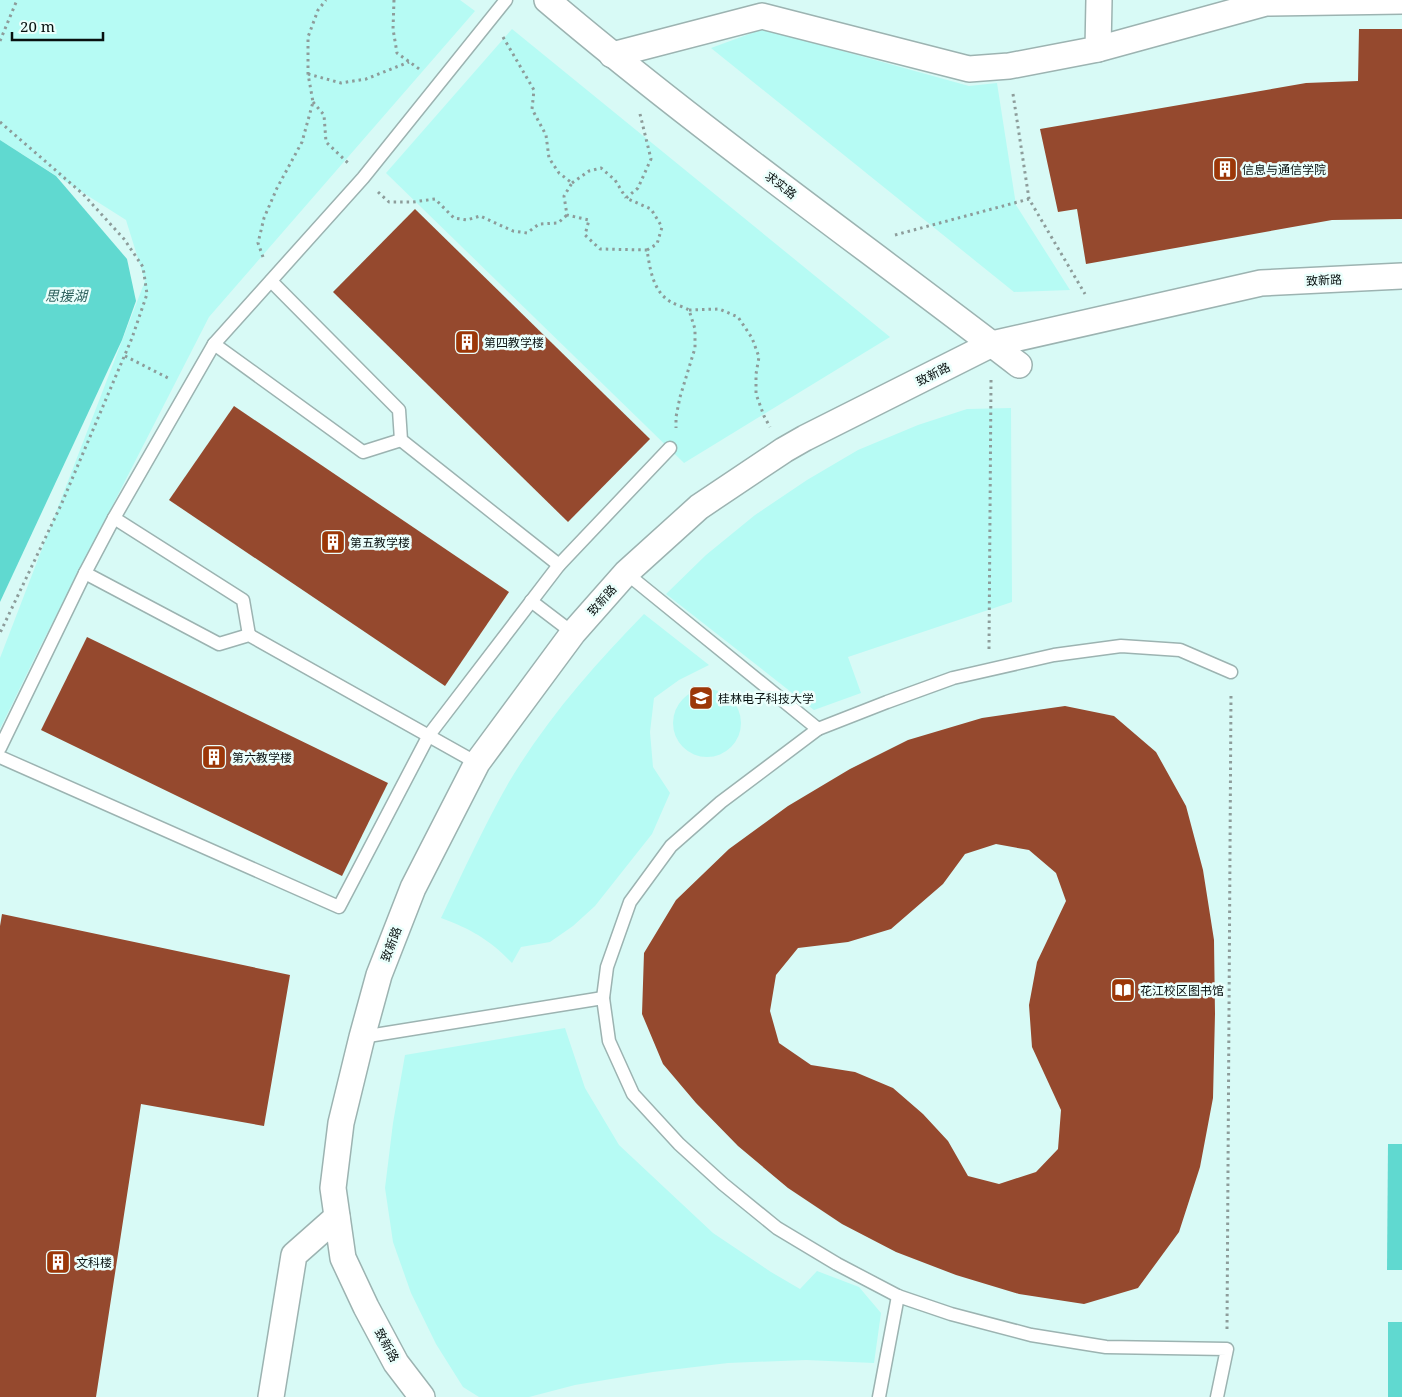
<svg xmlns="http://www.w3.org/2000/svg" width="1402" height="1397" viewBox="0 0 1402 1397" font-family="'Noto Serif','Noto Sans SC',serif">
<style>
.built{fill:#d8faf6}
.green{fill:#b6fbf4}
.water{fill:#60d9d0}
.building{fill:#95492e;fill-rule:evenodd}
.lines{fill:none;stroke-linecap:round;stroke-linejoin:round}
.lane-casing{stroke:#9cb3b1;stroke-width:15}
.street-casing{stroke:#9cb3b1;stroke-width:28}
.path{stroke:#8d9c9a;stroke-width:3;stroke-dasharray:2.5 4;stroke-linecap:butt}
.lane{stroke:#fff;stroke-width:12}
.street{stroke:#fff;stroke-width:25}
.labels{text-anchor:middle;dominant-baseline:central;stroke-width:5;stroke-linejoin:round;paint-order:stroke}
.poi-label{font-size:12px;fill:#081110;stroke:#ebfffc;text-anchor:start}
.street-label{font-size:12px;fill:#081110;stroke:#ebfffc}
.water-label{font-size:14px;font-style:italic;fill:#2f625e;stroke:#ebfffc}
</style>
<rect width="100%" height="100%" fill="#ebfffc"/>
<rect class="built" x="0" y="0" width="1402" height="1397"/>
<g class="green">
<polygon points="0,0 460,0 475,11 209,317 38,651 0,729 0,658 145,281 126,220 0,140"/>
<polygon points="512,29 890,337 684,463 386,173"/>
<polygon points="763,29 969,86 997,83 1016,205 1070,290 1014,292 711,48"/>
<polygon points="1011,408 1012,602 848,657 861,693 814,710 666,594 706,555 755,515 807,480 858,450 918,425 967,409"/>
<path d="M644,614L709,665L679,680L654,698L650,732L653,767L670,793L652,834L595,906L573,926L550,942L521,947L512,963C490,940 471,929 441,918C463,872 484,826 509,782C546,720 594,665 644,614Z"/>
<circle cx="707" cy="723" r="34"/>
<polygon points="565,1028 585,1088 619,1145 713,1233 771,1272 800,1289 817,1271 859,1287 881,1313 874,1363 806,1360 728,1363 653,1372 575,1385 529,1397 479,1397 463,1387 436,1344 411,1293 393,1242 385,1188 393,1123 405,1055"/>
</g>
<g class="water">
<polygon points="0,140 56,176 127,259 136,301 122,340 0,602"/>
<polygon points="1388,1144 1402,1144 1402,1270 1387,1270"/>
<rect x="1388" y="1322" width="14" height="75"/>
</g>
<g class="building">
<polygon points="1359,29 1402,29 1402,219 1332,220 1086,264 1077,209 1058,212 1040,129 1306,83 1358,81"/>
<polygon points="415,209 650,439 568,522 333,292"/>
<polygon points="234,406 509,592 445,686 169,500"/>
<polygon points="87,637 388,783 342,876 41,730"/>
<path d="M1065,706L1114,716L1156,752L1186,806L1203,870L1214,940L1215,1014L1213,1098L1200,1167L1179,1232L1138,1288L1084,1304L1019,1294L956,1275L896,1252L842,1224L788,1188L738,1146L696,1103L663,1064L642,1014L644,953L676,900L729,849L788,806L850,769L908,740L982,718ZM996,844L1029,850L1056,873L1066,901L1037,962L1029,1005L1032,1047L1061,1110L1058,1149L1036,1172L999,1184L968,1176L948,1141L923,1114L893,1088L855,1072L811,1065L779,1043L770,1011L776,975L798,948L848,942L891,929L943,884L965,854Z"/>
<polygon points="2,914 290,975 264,1126 141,1104 96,1397 0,1397 0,926"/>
</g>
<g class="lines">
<defs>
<g id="lane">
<polyline points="271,281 399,410 401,440 559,565"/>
<polyline points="214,344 363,452 401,440"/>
<polyline points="114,518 243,600 249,635"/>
<polyline points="85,573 219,644 249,635 477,763"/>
<polyline points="626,573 818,729"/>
<polyline points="531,601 573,633"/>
<polyline points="0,748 85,573 114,518 214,344 363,178 506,0"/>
<polyline points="0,757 339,907 429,735 559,565 670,448"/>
<polyline points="362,1037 603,998"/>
<polyline points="879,1397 898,1296"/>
<polyline points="1217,1397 1227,1349 1106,1347 1031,1335 951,1314 898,1296 837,1264 777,1228 723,1184 679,1144 633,1094 609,1041 603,998 607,967 630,902 671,846 721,802 818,729 887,702 953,678 1054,655 1121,646 1180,650 1231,672"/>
</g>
<g id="street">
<path d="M547,0C699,129 862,244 1019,365"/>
<polyline points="1098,49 1266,3 1402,1"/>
<polyline points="612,55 762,16 969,69 1009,66 1098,49 1099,0"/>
<polyline points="271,1397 294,1255 337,1217"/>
<polyline points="422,1397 396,1363 366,1307 343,1258 333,1188 341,1123 362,1037 379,975 413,888 477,763 573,633 626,573 699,507 784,450 805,438 992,344 1261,283 1402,276"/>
</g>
</defs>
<use href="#lane" class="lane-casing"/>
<use href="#street" class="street-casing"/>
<g class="path">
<polyline points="394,0 393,29 397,53 422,71"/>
<path d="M503,37L534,90L532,109L546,135L549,158L559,173L572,183L564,196L567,215L589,220L585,235L600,249L647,250C650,269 653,292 671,302C676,305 684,307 689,310L695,329V348L680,397L676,417V428"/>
<polyline points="0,41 17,0"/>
<polyline points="308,74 341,83 366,79 409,62"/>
<polyline points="1013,94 1029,199 1085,294"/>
<polyline points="313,102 324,115 326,142 348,163"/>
<polyline points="640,114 651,159 638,188 626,198 651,209 662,227 657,244 647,250"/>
<polyline points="0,122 83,194 124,239 143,267 147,294 132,338 61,505 0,633"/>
<polyline points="572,183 589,171 601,168 615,180 626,198"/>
<polyline points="378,192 389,202 413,202 435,199 454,218 467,220 480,216 513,231 527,233 539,224 558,223 567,215"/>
<polyline points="895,235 1029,199"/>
<polyline points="263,257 258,243 264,218 277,188 302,142 313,102 308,74 308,37 318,10 326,0"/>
<polyline points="689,310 719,309 738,317 752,338 759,357 756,374 756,394 764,416 770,427"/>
<polyline points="125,356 170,379"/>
<polyline points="989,649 991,380"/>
<polyline points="1227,1329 1231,692"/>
</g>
<use href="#lane" class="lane"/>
<use href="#street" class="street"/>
</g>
<defs>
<symbol id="building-square" viewBox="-11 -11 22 22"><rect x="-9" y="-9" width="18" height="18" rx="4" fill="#9c3708" stroke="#ebfffc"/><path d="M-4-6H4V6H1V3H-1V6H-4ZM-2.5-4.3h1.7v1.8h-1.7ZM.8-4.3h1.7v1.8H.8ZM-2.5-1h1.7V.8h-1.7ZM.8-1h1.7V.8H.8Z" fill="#fff"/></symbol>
<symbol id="university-square" viewBox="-11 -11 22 22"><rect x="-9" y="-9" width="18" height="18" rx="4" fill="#9c3708" stroke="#ebfffc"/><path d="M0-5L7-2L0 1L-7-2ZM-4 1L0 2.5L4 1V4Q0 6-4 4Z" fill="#fff"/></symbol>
<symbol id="library-square" viewBox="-11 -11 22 22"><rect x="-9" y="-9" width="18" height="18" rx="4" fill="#9c3708" stroke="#ebfffc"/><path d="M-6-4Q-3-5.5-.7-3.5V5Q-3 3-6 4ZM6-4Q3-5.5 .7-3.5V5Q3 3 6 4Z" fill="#fff"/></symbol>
</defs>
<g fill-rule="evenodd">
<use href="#building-square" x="1211" y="155" width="28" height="28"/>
<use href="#building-square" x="453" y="328" width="28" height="28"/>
<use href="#building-square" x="319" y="528" width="28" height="28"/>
<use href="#university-square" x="687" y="684" width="28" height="28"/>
<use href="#building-square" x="200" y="743" width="28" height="28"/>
<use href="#library-square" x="1109" y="976" width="28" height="28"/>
<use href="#building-square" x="44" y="1248" width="28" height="28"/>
</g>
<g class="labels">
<g class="poi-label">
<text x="1242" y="169">信息与通信学院</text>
<text x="484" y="342">第四教学楼</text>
<text x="350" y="542">第五教学楼</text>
<text x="718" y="698">桂林电子科技大学</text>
<text x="232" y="757">第六教学楼</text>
<text x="1140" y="990">花江校区图书馆</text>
<text x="76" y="1262">文科楼</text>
</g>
<g class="street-label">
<text transform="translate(781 185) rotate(38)">求实路</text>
<text transform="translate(1324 280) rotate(-3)">致新路</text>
<text transform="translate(933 374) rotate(-27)">致新路</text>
<text transform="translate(602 600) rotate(-48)">致新路</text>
<text transform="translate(391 944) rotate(-69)">致新路</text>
<text transform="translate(387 1345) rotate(61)">致新路</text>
</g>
<g class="water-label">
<text x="66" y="295">思援湖</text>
</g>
</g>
<path d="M12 32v8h91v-8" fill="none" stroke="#081110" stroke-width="2.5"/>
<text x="20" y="32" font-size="15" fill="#081110" stroke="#ebfffc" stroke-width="4" paint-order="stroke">20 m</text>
</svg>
